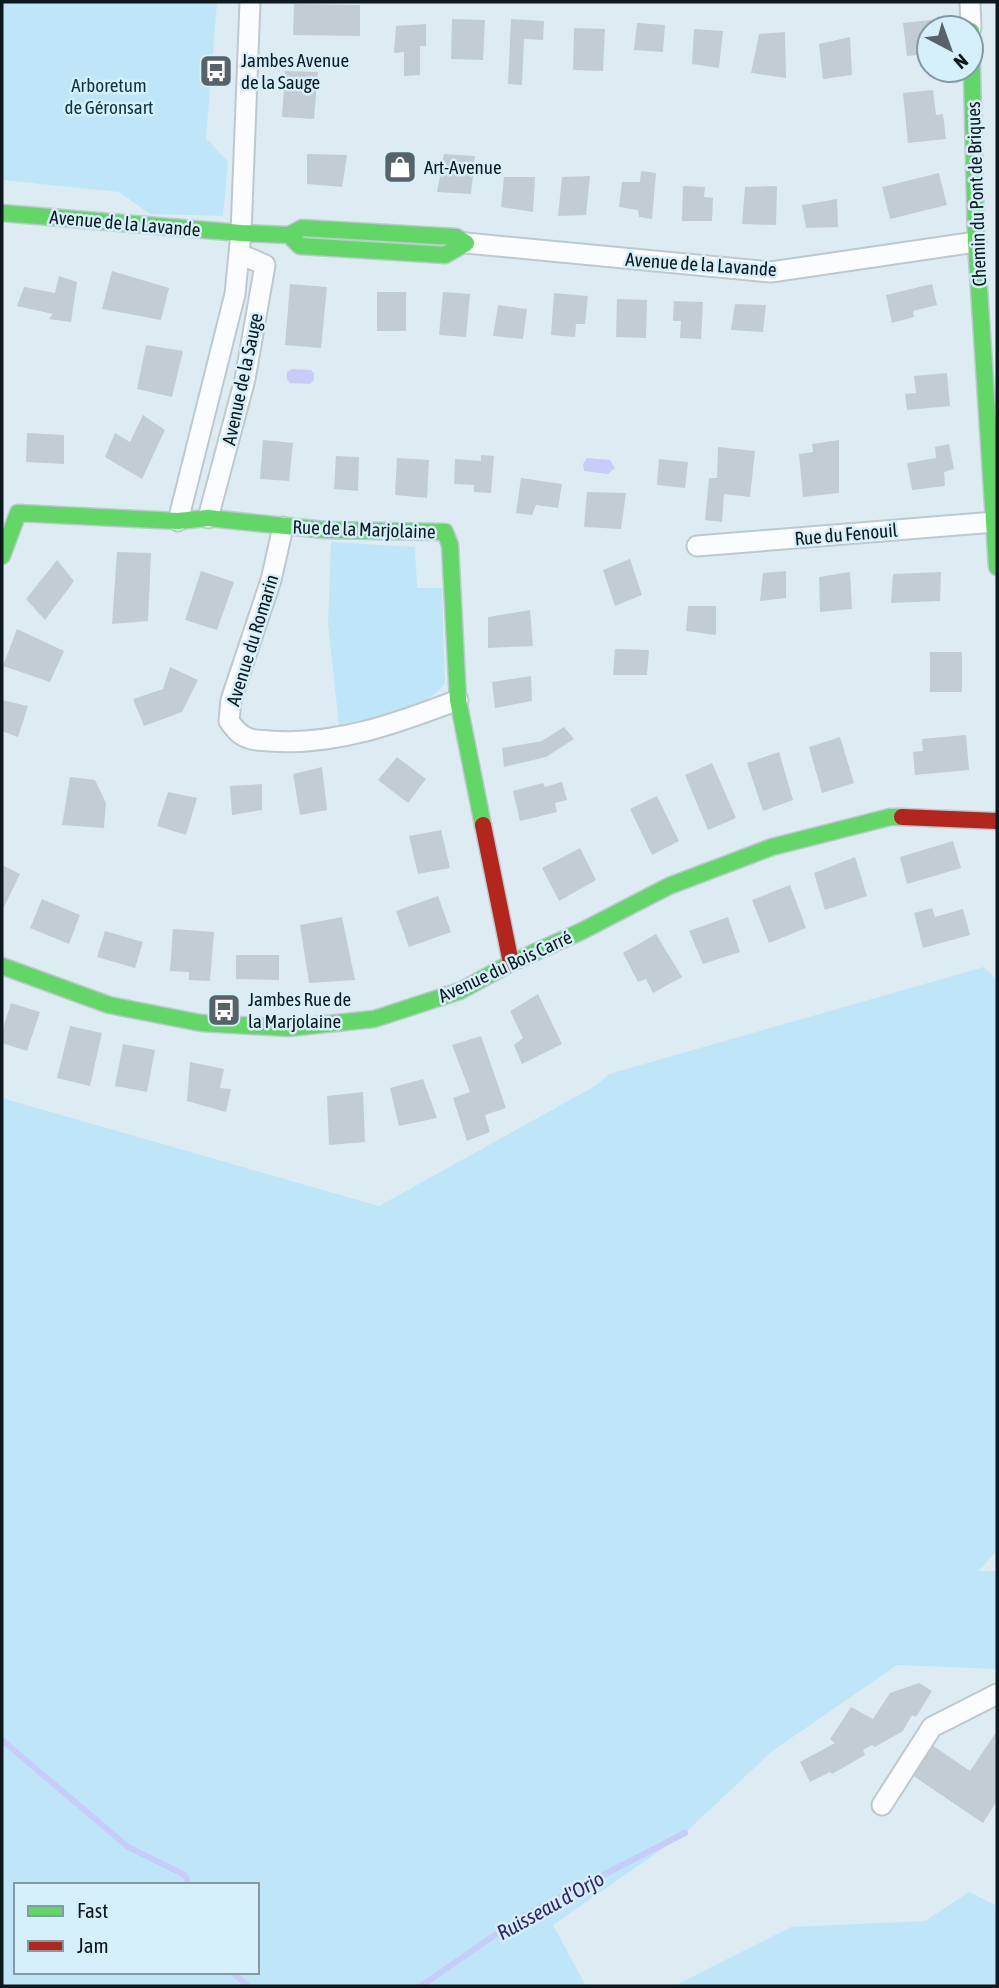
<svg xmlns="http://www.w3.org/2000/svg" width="999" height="1988" viewBox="0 0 999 1988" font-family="'Asap Condensed',sans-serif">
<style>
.green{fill:#bee6f8;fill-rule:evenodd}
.water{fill:#c8ccf8}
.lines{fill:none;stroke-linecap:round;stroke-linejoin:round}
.stream{stroke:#c8ccf8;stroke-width:6}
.building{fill:#c2ccd4}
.street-casing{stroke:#bcc9cf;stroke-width:23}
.fast-casing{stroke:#bcc9cf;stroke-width:19}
.jam-casing{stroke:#bcc9cf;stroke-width:19}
.street{stroke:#fafcfd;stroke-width:19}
.fast{stroke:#63d668;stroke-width:16}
.jam{stroke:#b3261e;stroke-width:16}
.labels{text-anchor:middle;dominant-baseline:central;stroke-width:5;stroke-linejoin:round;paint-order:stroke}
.poi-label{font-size:19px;fill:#0d191e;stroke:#d5effb;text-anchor:start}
.park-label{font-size:19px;fill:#093545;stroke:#d5effb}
.street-label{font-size:19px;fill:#0d191e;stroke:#d5effb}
.water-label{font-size:21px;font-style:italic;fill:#312274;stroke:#d5effb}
</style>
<rect width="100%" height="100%" fill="#ddecf3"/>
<g class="green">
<polygon points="2,2 217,2 206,138 228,162 223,216 150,214 119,192 2,180"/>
<path d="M331,542L415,547L417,588H442L445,683C429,710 368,718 339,725L328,625Z"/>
<path d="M984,967L997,980V1550L979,1571H997V1669L897,1665L771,1752L685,1833L553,1925L586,1986H2V1098L379,1206L595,1086L609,1074ZM16,1885H257V1972H16Z"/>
<polygon points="969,1892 997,1906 997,1986 674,1986 791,1927 925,1921"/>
</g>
<g class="water">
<polygon points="292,369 311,370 314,373 314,380 310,384 290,383 287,379 287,372"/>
<polygon points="587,458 610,460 615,468 608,474 584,471 583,464"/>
</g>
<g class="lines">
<g class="stream">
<polyline points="2,1740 128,1847 185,1875 189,1885"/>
<polyline points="232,1972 248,1986"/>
<polyline points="421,1986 521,1917 685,1833"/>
</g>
</g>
<g class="building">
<polygon points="294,4 360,5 360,36 293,35"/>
<polygon points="452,19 485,20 483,60 451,59"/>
<polygon points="511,19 544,21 543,40 524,39 522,85 508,84"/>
<polygon points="931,20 929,54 907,56 903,23"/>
<polygon points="637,23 665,25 663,52 634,50"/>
<polygon points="426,24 426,46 420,46 420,75 404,76 404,52 394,53 396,26"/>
<polygon points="574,28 605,29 603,71 573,70"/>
<polygon points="694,29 723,31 719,68 692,64"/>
<polygon points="785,32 786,78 751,73 759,34"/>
<polygon points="850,37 852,75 823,79 819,44"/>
<polygon points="285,71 318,72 314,119 282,117"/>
<polygon points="933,90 936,115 943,114 946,139 908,143 903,93"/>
<polygon points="307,154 347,155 342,187 307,184"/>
<polygon points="444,154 475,156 471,194 437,192"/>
<polygon points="641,171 656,173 652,219 639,217 638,210 619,207 622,182 640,182"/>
<polygon points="939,173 947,205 890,219 882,187"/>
<polygon points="590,176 586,215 558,216 562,177"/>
<polygon points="504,177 535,177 533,212 501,207"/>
<polygon points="683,186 705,187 704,197 713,198 712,221 682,221"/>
<polygon points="777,186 776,225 742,224 745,187"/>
<polygon points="837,199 838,227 806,228 802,205"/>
<polygon points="112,271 169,288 161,320 102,309"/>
<polygon points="59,276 77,282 71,322 49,319 53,314 17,306 24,287 55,293"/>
<polygon points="290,284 327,287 321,348 285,345"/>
<polygon points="932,284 937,305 913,311 914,317 892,323 886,295"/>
<rect x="377" y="292" width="29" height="39"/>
<polygon points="443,292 470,294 466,337 439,335"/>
<polygon points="554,293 588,296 585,324 576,324 575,337 551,335"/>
<polygon points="617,299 647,300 646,338 616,337"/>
<polygon points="674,301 703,302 701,339 680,338 681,321 673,321"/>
<polygon points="735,304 766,305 763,332 731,330"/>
<polygon points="498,305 527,309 523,339 493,336"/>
<polygon points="146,345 183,351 172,397 137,389"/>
<polygon points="947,373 950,406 907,410 905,394 916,393 914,376"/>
<polygon points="143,415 165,430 142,479 105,457 115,433 130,442"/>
<polygon points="27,433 64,435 64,464 26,462"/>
<polygon points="263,440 293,443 289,481 260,479"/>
<polygon points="839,440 839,493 803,497 799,454 813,452 812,444"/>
<polygon points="949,444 954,469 944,472 945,486 912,490 907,463 936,458 935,447"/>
<polygon points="718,447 755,451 750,497 724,494 722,522 705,520 709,478 717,478"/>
<polygon points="481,455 494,456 491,493 474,492 474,485 454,484 455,459 481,461"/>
<polygon points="336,456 359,457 358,491 334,489"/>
<polygon points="397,458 429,460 427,498 395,495"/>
<polygon points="659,459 688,462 685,488 657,485"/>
<polygon points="521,478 562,484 558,508 536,505 532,515 516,513"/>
<polygon points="587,492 626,493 621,529 584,527"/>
<polygon points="117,552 151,553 148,621 112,624"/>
<polygon points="630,559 642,595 615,606 603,570"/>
<polygon points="57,560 74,581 45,620 26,599"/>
<polygon points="201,571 234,582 217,630 185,620"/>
<polygon points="786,571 786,598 760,601 763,573"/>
<polygon points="850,572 852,609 820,612 819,577"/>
<polygon points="941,572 940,601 891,603 893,574"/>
<polygon points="688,606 716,606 716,635 686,631"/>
<polygon points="530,610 533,646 488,648 488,617"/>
<polygon points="17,629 64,651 50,682 3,666"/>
<polygon points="615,649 649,650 647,675 613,675"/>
<rect x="930" y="652" width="32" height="40"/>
<polygon points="170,667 198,680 182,712 144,726 133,699 163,689"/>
<polygon points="531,676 532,701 495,708 492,682"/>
<polygon points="2,700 28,706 18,737 2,731"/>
<polygon points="564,727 574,739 546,757 504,767 502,748 542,741"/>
<polygon points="966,735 969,770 915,775 913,752 923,751 922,739"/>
<polygon points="840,737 854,783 822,793 809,747"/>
<polygon points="779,752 793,800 763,811 747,763"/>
<polygon points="397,757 426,779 408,803 378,780"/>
<polygon points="712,763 736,818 708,830 685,775"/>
<polygon points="322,767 327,810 300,815 293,774"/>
<polygon points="70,777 95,780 106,803 104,828 62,825"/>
<polygon points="562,782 567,800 555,803 557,812 520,821 513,791 543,783 545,787"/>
<polygon points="262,784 262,810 232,815 230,786"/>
<polygon points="168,792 197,798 186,835 157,826"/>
<polygon points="657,796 679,841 652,855 630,809"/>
<polygon points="441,830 450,868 418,874 409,836"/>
<polygon points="953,841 961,868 907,884 900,857"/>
<polygon points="580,848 596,880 559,901 542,868"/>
<polygon points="855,857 867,896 825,910 814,873"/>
<polygon points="2,865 20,874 2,911"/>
<polygon points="790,885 806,928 769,943 752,900"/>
<polygon points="438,896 451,932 409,947 396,911"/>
<polygon points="42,899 80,915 69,944 30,928"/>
<polygon points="932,908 935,917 963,909 970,935 923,948 914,913"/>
<polygon points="342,917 355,980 309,983 300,925"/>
<polygon points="728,917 740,952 703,964 689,931"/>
<polygon points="173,929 214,932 210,981 189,980 189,972 170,971"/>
<polygon points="105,931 143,942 135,968 97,957"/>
<polygon points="656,934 682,977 653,993 646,979 638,982 623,953"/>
<polygon points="236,955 279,955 279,980 236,979"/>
<polygon points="538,994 562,1044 522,1064 514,1045 523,1038 510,1011"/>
<polygon points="11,1003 40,1012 27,1051 2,1043 2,1032"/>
<polygon points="70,1026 102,1033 90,1086 57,1078"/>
<polygon points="481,1036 506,1108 485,1115 490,1132 467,1141 453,1098 470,1092 452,1045"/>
<polygon points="123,1044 155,1050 147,1092 115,1086"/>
<polygon points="190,1062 224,1069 220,1088 231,1089 226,1112 187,1101"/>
<polygon points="423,1079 437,1118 399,1126 390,1088"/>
<polygon points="363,1092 365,1142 329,1145 327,1096"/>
<polygon points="919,1683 932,1691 916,1717 912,1715 903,1731 875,1747 872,1745 863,1750 865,1755 832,1774 830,1772 810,1782 800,1762 835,1743 830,1739 851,1707 873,1719 890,1693"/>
<polygon points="997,1731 997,1801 983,1823 912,1775 932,1745 970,1771"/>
</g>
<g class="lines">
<defs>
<g id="street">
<polyline points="970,2 971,28"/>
<polyline points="466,243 771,272 976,242"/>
<polyline points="208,518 245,379 265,265 240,254"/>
<polyline points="178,521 235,294 241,233 250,2"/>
<path d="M283,527L271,580L231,700L229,721C234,728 239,735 248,738C255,741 263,740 270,741C335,746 398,723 458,700"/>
<polyline points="697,546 995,522"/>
<polyline points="882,1805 932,1727 997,1694"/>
</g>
<g id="fast">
<polyline points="971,31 976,242 997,567"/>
<polyline points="2,213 241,233 289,235 302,228 456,237 466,243 445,255 300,246 289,235"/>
<polyline points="2,556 18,513 178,521 208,518 325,530 445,532 450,545 458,700 483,825"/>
<polyline points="2,966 109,1005 201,1023 289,1028 374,1019 460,991 511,963 582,931 669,886 772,847 890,817 902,817"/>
</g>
<g id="jam">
<polyline points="902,817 997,821"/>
<polyline points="483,825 511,963"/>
</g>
</defs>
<use href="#street" class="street-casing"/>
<use href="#fast" class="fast-casing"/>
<use href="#jam" class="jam-casing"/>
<use href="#street" class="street"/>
<use href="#fast" class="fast"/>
<use href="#jam" class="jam"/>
</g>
<defs>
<symbol id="bus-square" viewBox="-11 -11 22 22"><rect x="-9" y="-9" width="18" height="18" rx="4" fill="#566369" stroke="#d5effb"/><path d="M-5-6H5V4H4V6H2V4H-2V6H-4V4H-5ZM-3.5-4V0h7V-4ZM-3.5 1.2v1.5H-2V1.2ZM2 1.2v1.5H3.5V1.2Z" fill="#fff"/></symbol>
<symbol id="shop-square" viewBox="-11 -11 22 22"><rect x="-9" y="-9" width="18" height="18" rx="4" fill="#566369" stroke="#d5effb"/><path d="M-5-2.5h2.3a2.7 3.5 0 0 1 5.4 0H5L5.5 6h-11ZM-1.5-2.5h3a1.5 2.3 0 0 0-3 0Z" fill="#fff"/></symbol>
</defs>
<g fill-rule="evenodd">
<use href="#bus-square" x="197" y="52" width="38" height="38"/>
<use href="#shop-square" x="381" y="148" width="38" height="38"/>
<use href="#bus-square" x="205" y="991" width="38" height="38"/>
</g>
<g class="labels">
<g class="poi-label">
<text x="241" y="60">Jambes Avenue<tspan x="241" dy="22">de la Sauge</tspan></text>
<text x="424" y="167">Art-Avenue</text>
<text x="248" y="999">Jambes Rue de<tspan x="248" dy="22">la Marjolaine</tspan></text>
</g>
<g class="park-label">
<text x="109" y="85">Arboretum<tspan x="109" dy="22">de Géronsart</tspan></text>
</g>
<g class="street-label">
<text transform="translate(976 194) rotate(-92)">Chemin du Pont de Briques</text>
<text transform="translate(125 223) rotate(5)">Avenue de la Lavande</text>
<text transform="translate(701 264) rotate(4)">Avenue de la Lavande</text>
<text transform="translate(242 379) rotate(-78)">Avenue de la Sauge</text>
<text transform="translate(364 529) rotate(2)">Rue de la Marjolaine</text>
<text transform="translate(846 534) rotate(-5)">Rue du Fenouil</text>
<text transform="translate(252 640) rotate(-73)">Avenue du Romarin</text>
<text transform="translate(505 966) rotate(-25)">Avenue du Bois Carré</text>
</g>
<g class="water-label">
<text transform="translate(550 1905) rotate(-29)">Ruisseau d'Orjo</text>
</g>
</g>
<rect width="999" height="1988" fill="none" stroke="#0d191e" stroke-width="7"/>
<rect x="14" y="1883" width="245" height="91" fill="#d5effb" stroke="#8599a3" stroke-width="2"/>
<rect x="28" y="1906" width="35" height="10" fill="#63d668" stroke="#8599a3" stroke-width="2"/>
<text x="77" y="1918" font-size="21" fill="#0d191e">Fast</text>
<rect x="28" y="1941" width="35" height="10" fill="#b3261e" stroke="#8599a3" stroke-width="2"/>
<text x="77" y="1953" font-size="21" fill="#0d191e">Jam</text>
<g transform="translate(950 49) rotate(139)"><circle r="33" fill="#d5effb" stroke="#8599a3" stroke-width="2"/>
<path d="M0-5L12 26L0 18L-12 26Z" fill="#566369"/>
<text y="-10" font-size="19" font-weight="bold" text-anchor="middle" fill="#0d191e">N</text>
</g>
</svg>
